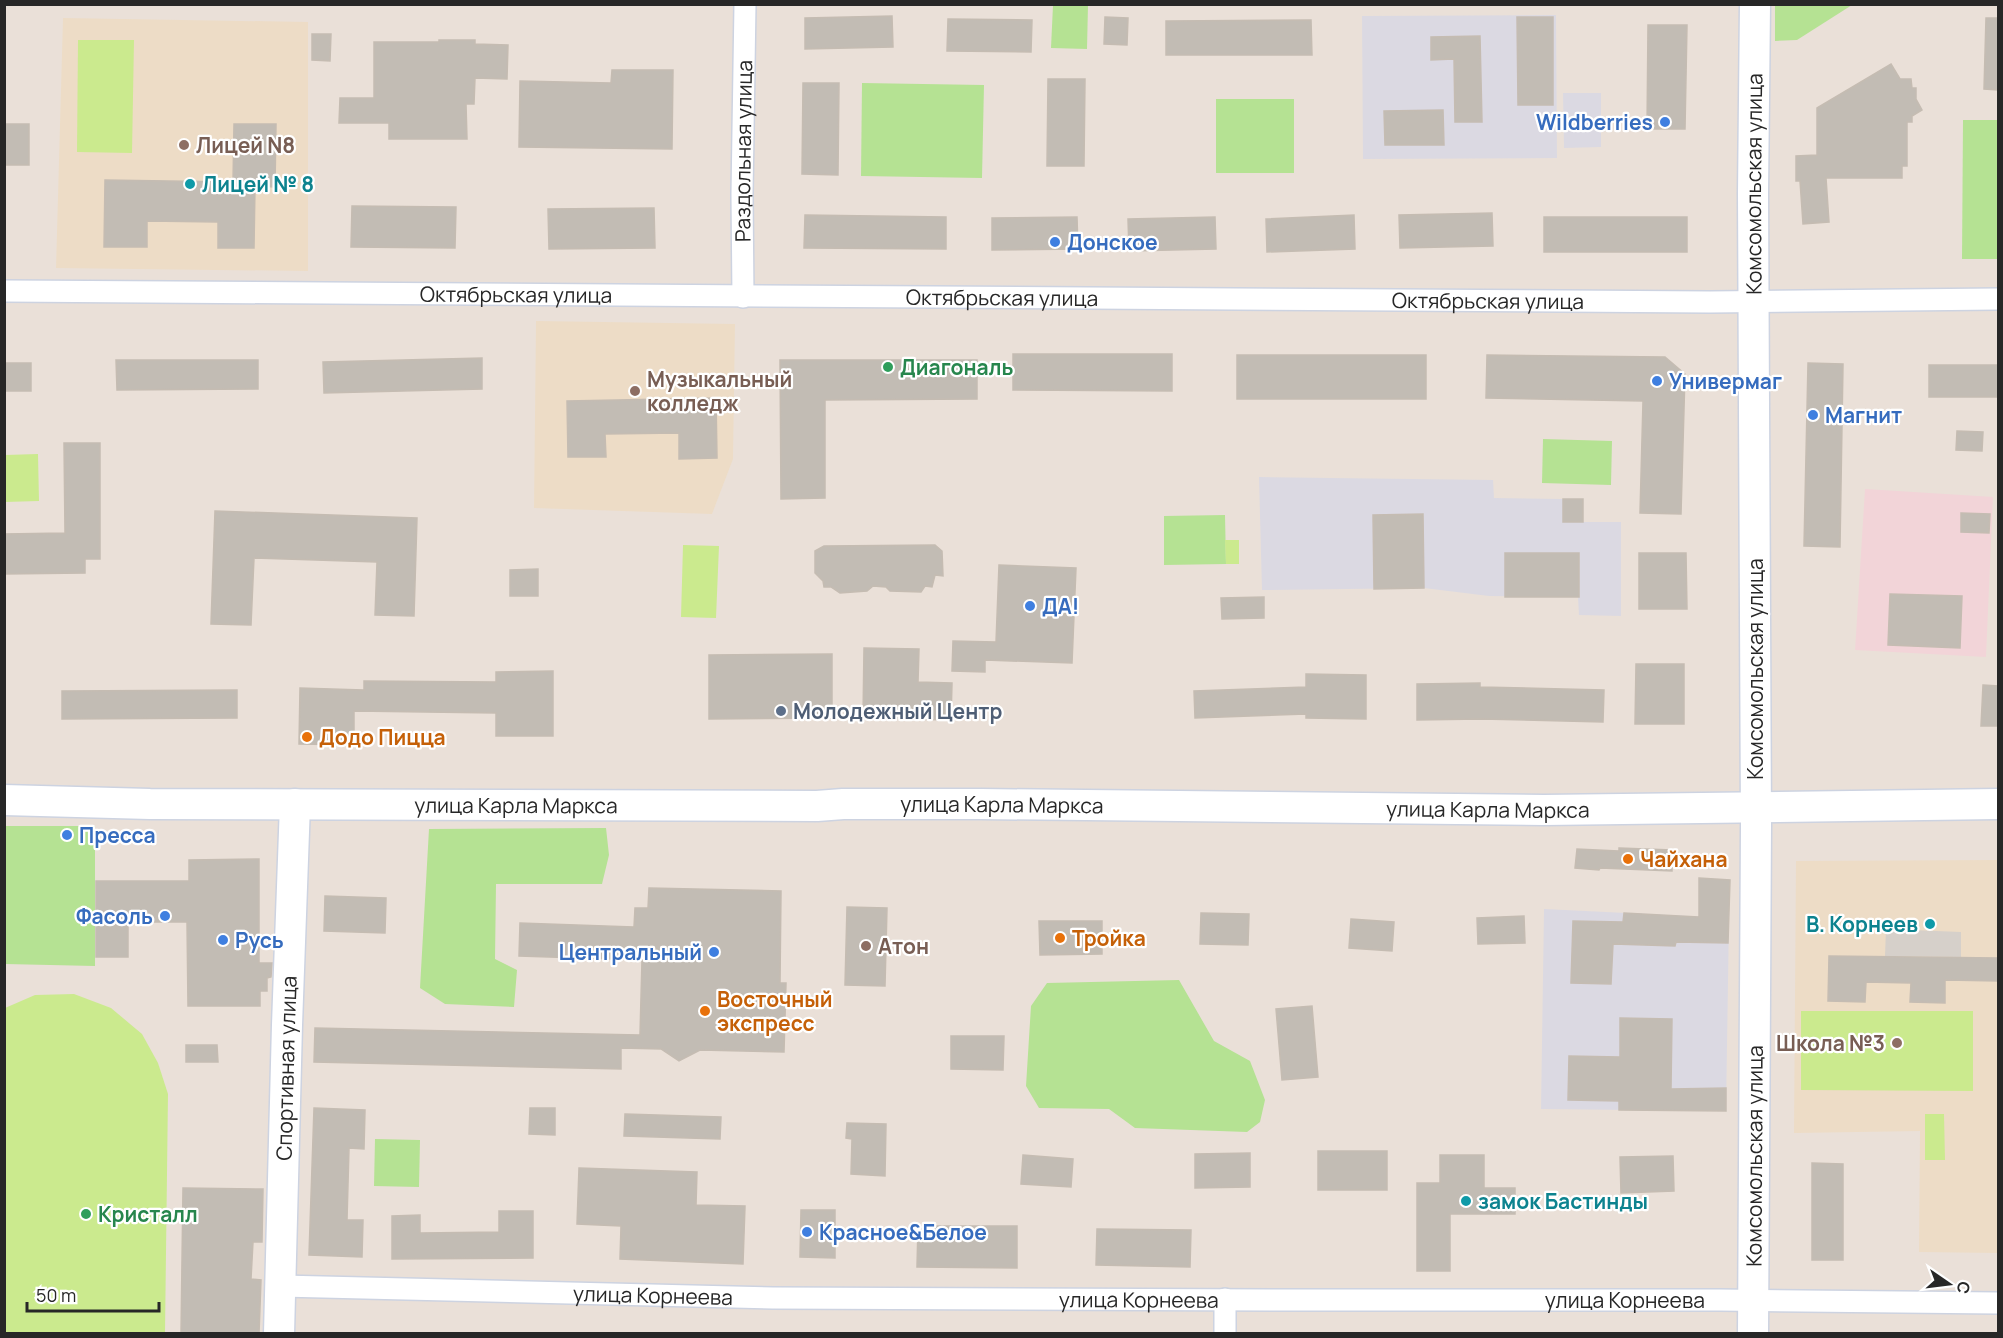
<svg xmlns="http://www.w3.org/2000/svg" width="2003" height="1338" viewBox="0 0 2003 1338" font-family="Manrope,sans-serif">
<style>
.industrial{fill:#dbd9e2}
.education{fill:#eddcc6}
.medical{fill:#f2d4d8}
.green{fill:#b5e293}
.pitch{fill:#cbea8e}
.plaza{fill:#d6d0ca}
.building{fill:#c2bcb4;stroke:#c5bcb2;stroke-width:1.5}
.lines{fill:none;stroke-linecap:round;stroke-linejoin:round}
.street-casing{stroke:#cdd3e1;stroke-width:24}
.secondary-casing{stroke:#cdd3e1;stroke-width:33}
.street{stroke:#fff;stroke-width:21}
.secondary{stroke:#fff;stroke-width:30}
.shop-dot{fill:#3f7fe0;stroke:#fff;stroke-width:2}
.education-dot{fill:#8d6e63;stroke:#fff;stroke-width:2}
.culture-dot{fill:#0f9aa8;stroke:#fff;stroke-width:2}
.leisure-dot{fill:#2e9e5b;stroke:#fff;stroke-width:2}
.service-dot{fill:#5c6f8a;stroke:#fff;stroke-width:2}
.food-dot{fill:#e8710a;stroke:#fff;stroke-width:2}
.labels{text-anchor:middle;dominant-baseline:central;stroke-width:4.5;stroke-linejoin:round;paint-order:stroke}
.shop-label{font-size:21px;font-weight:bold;fill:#366cbe;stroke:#fff;text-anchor:start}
.education-label{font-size:21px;font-weight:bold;fill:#785e54;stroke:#fff;text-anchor:start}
.street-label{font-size:21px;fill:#272727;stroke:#fff}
.culture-label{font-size:21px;font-weight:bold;fill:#0d838f;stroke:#fff;text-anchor:start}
.leisure-label{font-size:21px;font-weight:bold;fill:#27864d;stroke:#fff;text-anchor:start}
.service-label{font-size:21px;font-weight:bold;fill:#4e5e75;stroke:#fff;text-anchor:start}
.food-label{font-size:21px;font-weight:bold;fill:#c56008;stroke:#fff;text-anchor:start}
</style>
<rect width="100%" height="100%" fill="#eae0d8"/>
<g class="industrial">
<polygon points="1556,15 1557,158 1363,159 1362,16"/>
<polygon points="1563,93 1601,93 1601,147 1564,148"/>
<polygon points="1259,477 1493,480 1494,498 1563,499 1563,522 1621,522 1621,616 1579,615 1578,597 1489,596 1424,588 1262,590"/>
<polygon points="1544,909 1729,918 1726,1111 1541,1109"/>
</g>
<g class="education">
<polygon points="63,18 308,22 308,271 56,268"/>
<polygon points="536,321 735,324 733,459 712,514 534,508"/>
<polygon points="1998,860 1998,1253 1919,1252 1920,1131 1794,1133 1796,861"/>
</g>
<polygon class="medical" points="1865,489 1993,497 1986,657 1855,650"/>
<g class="green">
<polygon points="1053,5 1088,5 1087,49 1051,48"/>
<polygon points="1775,5 1775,4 1852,5 1797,40 1775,41"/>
<polygon points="862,83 984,85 982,178 861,176"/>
<rect x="1216" y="99" width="78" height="74"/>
<polygon points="1963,120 1998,120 1998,259 1962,259"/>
<polygon points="1543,439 1612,441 1611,485 1542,483"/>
<polygon points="1225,515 1226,564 1164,565 1164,516"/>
<polygon points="5,826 95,826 95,966 5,964"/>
<polygon points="606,828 609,855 602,884 496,884 495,959 517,970 514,1007 445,1004 420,988 429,829"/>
<polygon points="1179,980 1214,1041 1250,1061 1265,1100 1260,1122 1247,1132 1135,1128 1109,1109 1039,1108 1026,1086 1031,1006 1047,983"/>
<polygon points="375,1139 420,1140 419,1187 374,1186"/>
</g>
<g class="pitch">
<polygon points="78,40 134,40 132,153 77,152"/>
<polygon points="38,454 39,501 5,502 5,455"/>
<polygon points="1225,540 1239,540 1239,564 1226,564"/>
<polygon points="683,545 719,546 716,618 681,617"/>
<polygon points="74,994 111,1008 142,1034 158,1063 168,1094 165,1333 5,1333 5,1008 35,995"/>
<polygon points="1801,1011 1973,1011 1973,1091 1801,1090"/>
<polygon points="1925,1114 1944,1114 1945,1160 1925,1160"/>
</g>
<polygon class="plaza" points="1886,929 1961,932 1961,957 1885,956"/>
<g class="building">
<polygon points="892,16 893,47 805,49 805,18"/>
<polygon points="1105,17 1128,18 1127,45 1104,44"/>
<polygon points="1517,17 1553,17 1553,105 1518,105"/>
<polygon points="1986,18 1998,18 1998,90 1984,89"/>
<polygon points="948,19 1032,20 1031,52 947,51"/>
<polygon points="1311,20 1312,55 1166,55 1166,21"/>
<polygon points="1648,25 1687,25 1685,129 1647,129"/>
<polygon points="312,34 331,34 330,61 312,60"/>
<polygon points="1480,36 1482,122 1455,122 1454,59 1431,60 1431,37"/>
<polygon points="439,40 475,40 475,44 508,45 507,79 475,78 474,104 466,104 467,139 389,139 389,123 339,123 340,98 374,98 374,42 439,42"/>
<polygon points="1891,64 1900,79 1911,79 1912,88 1916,88 1916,99 1922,110 1912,116 1912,122 1907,122 1907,166 1902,166 1902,178 1826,178 1829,222 1803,224 1800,181 1796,181 1796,156 1817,155 1817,108"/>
<polygon points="612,70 673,70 672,149 519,147 520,81 611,83"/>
<polygon points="1048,79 1085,79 1084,166 1047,166"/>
<polygon points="803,83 839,83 838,175 802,174"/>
<polygon points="1443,110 1444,145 1385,145 1384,111"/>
<rect x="4" y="124" width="25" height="41"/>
<polygon points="234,124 276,124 275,187 255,186 254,248 218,248 218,222 147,221 147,247 104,247 105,180 233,182"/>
<polygon points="352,206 456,207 455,248 351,247"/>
<polygon points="654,208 655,248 549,249 548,209"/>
<polygon points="1492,213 1493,246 1400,248 1399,215"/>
<polygon points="805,215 946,217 946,249 804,248"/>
<polygon points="1354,215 1355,249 1267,252 1266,219"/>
<polygon points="1077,217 1078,249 992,250 992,218"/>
<polygon points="1215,217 1216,249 1129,251 1128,219"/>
<rect x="1544" y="217" width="143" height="35"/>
<polygon points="1013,354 1172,354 1172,391 1013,390"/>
<rect x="1237" y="355" width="189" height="44"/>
<polygon points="1487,355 1665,357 1685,374 1681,514 1640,513 1643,401 1486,398"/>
<polygon points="482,358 482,389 324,393 323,362"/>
<polygon points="116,360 258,360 258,389 117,390"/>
<polygon points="780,360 977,360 977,399 825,400 825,498 781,499"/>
<rect x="4" y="363" width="27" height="28"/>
<polygon points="1808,363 1843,364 1840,547 1804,546"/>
<rect x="1929" y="365" width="69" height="32"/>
<polygon points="716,398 717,458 679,459 679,433 605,434 606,457 568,457 567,401"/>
<polygon points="1957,431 1983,432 1982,451 1956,450"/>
<polygon points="64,443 100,443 100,559 85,559 85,573 4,574 4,534 65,533"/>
<rect x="1563" y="499" width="20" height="23"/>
<polygon points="215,511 417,518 414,616 375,615 377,562 254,558 251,625 211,624"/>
<polygon points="1961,513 1990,514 1989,533 1961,532"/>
<polygon points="1423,514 1424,588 1374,589 1373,515"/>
<polygon points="935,545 942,551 943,576 935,575 932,587 925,586 921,592 890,591 886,587 873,586 867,591 840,593 831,587 824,587 823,581 815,573 815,551 824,546"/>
<rect x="1505" y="553" width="74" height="44"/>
<polygon points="1639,553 1686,553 1687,609 1639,609"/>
<polygon points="999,565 1076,568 1072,663 985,660 985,672 952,671 953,641 996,642"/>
<polygon points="538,569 538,596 510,596 510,570"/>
<polygon points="1890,594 1962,596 1960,648 1888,645"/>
<polygon points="1264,597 1264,618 1222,619 1221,598"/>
<polygon points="864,648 919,649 918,682 952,683 951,720 863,718"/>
<polygon points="832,654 832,718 709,719 709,655"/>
<polygon points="1636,664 1684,664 1684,724 1635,724"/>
<polygon points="553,671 553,736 496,736 496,713 354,711 354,745 299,744 300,688 364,690 364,681 496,682 496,672"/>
<polygon points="1306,674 1366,675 1366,719 1306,718 1306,714 1195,718 1194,691 1306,687"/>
<polygon points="1480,683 1480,687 1604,690 1603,722 1481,719 1417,720 1417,684"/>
<polygon points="1983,685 1998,686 1998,726 1981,726"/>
<polygon points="237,690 237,718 62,719 62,691"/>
<polygon points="1619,848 1672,850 1672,871 1600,868 1599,870 1575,868 1577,849 1619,851"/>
<polygon points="259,859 259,963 272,963 271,977 267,978 267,991 260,991 260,1006 188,1006 187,922 128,922 128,957 96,957 96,881 189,881 189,860"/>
<polygon points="1699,878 1730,880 1728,943 1676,942 1675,946 1613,944 1611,984 1571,983 1573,921 1623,922 1624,913 1699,917"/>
<polygon points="649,888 781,891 780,983 786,983 784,1052 700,1050 679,1061 661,1049 621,1048 621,1069 314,1062 315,1028 640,1035 642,960 519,956 520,923 634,927 635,908 648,908"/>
<polygon points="325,896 386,898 385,933 324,931"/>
<polygon points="847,907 887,908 885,986 845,985"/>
<polygon points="1201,913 1249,914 1248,945 1200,944"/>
<polygon points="1524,916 1525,943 1478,944 1477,918"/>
<polygon points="1351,919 1394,922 1392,951 1349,948"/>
<polygon points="1039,921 1102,921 1102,954 1040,955"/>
<polygon points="1829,956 1998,958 1998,981 1945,980 1945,1003 1910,1002 1911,983 1866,982 1865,1002 1828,1001"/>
<polygon points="1312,1006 1318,1077 1282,1080 1276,1009"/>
<polygon points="1620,1018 1672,1019 1671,1089 1726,1088 1726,1111 1619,1110 1619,1101 1568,1100 1569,1056 1620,1057"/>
<polygon points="951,1036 1004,1036 1003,1070 951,1069"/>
<polygon points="186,1045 217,1045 218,1062 186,1062"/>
<polygon points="314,1108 365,1110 364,1149 349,1148 347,1220 363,1220 362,1257 309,1255"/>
<polygon points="530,1108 555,1108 555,1135 529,1134"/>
<polygon points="625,1114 721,1117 720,1139 624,1136"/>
<polygon points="847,1123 886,1124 885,1176 851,1174 852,1139 846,1138"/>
<rect x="1318" y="1151" width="69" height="39"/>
<polygon points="1250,1153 1250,1187 1195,1188 1195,1154"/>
<polygon points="1023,1155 1073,1159 1071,1187 1021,1184"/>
<polygon points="1440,1155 1484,1155 1484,1188 1515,1188 1515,1214 1450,1214 1450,1271 1417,1271 1417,1183 1440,1183"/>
<polygon points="1673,1156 1674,1191 1621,1193 1620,1157"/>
<polygon points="1812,1163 1843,1164 1843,1260 1812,1260"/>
<polygon points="579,1168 697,1172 696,1205 745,1206 743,1264 620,1259 621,1226 577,1224"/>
<polygon points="183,1188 263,1189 262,1242 253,1242 251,1279 261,1280 259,1334 181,1334"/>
<polygon points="801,1210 835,1210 835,1258 800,1257"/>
<polygon points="499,1211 533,1211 533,1258 392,1259 392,1216 420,1215 420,1233 499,1232"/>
<polygon points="918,1226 1017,1226 1017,1268 917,1267"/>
<polygon points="1097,1229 1191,1230 1190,1267 1096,1265"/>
</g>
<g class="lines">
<defs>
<g id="street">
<path id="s1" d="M4,291L1710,302L1998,299"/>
<path id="s2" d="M743,297L742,194L745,4"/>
<path id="s3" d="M281,1286L773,1298L1273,1300H1719L1998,1303"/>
<polyline points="1225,1299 1225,1334"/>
</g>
<g id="secondary">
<path id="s4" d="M4,800L150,804L817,806L843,804H981L1544,810L1998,804"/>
<path id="s5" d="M279,1334L287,1025L295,804"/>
<path id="s6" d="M1753,1334L1756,826L1753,193L1755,4"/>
</g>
</defs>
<use href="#street" class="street-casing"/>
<use href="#secondary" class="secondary-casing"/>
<use href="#street" class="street"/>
<use href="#secondary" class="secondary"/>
</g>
<g class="shop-dot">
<circle cx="1665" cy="122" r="6"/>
<circle cx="1055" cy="242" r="6"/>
<circle cx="1657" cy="381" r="6"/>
<circle cx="1813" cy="415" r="6"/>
<circle cx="1030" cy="606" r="6"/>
<circle cx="67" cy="835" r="6"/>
<circle cx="165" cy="916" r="6"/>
<circle cx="223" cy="940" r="6"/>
<circle cx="714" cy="952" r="6"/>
<circle cx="807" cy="1232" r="6"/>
</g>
<g class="education-dot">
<circle cx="184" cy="145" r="6"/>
<circle cx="635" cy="391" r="6"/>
<circle cx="866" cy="946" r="6"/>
<circle cx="1897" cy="1043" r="6"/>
</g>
<g class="culture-dot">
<circle cx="190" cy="184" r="6"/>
<circle cx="1930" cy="924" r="6"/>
<circle cx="1466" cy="1201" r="6"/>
</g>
<g class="leisure-dot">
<circle cx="888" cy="367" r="6"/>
<circle cx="86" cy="1214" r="6"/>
</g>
<circle class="service-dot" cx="781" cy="711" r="6"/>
<g class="food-dot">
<circle cx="307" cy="737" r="6"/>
<circle cx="1628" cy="859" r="6"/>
<circle cx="1060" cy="938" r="6"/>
<circle cx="705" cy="1011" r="6"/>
</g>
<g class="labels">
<g class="shop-label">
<text x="1653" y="122" text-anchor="end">Wildberries</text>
<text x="1067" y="242">Донское</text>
<text x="1669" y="381">Универмаг</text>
<text x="1825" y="415">Магнит</text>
<text x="1042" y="606">ДА!</text>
<text x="79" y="835">Пресса</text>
<text x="153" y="916" text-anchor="end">Фасоль</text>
<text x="235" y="940">Русь</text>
<text x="702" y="952" text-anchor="end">Центральный</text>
<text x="819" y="1232">Красное&amp;Белое</text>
</g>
<g class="education-label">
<text x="196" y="145">Лицей N8</text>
<text x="647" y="379">Музыкальный<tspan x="647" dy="24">колледж</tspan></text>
<text x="878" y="946">Атон</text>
<text x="1885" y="1043" text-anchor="end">Школа №3</text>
</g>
<g class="street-label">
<text stroke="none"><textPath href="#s2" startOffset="146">Раздольная улица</textPath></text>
<text stroke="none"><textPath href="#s6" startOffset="1150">Комсомольская улица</textPath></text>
<text stroke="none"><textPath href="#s1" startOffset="512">Октябрьская улица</textPath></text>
<text stroke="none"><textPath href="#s1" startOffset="998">Октябрьская улица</textPath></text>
<text stroke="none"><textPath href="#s1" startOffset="1484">Октябрьская улица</textPath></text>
<text transform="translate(1755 669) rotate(-90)">Комсомольская улица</text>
<text stroke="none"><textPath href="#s4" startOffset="512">улица Карла Маркса</textPath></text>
<text stroke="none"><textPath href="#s4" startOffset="998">улица Карла Маркса</textPath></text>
<text stroke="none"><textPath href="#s4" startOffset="1484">улица Карла Маркса</textPath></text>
<text stroke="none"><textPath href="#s5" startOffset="266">Спортивная улица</textPath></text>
<text stroke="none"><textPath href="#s6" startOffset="178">Комсомольская улица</textPath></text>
<text stroke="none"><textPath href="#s3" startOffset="372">улица Корнеева</textPath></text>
<text stroke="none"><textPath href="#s3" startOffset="858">улица Корнеева</textPath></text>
<text stroke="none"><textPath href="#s3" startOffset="1344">улица Корнеева</textPath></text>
</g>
<g class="culture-label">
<text x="202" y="184">Лицей № 8</text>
<text x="1918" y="924" text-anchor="end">В. Корнеев</text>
<text x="1478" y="1201">замок Бастинды</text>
</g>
<g class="leisure-label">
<text x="900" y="367">Диагональ</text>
<text x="98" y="1214">Кристалл</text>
</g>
<g class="service-label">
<text x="793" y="711">Молодежный Центр</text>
</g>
<g class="food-label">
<text x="319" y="737">Додо Пицца</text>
<text x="1640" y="859">Чайхана</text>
<text x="1072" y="938">Тройка</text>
<text x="717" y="999">Восточный<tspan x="717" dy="24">экспресс</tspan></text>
</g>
</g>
<rect width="2003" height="1338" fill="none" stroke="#272727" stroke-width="12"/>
<g transform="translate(1949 1284) rotate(104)" stroke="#ffffff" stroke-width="4.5" paint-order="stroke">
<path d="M0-4.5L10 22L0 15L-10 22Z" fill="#272727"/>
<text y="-9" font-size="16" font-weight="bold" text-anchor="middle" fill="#272727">С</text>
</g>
<path d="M27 1302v9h132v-9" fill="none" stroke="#272727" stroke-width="3"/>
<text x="36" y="1302" font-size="18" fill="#272727" stroke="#ffffff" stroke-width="4.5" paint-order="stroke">50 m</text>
</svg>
